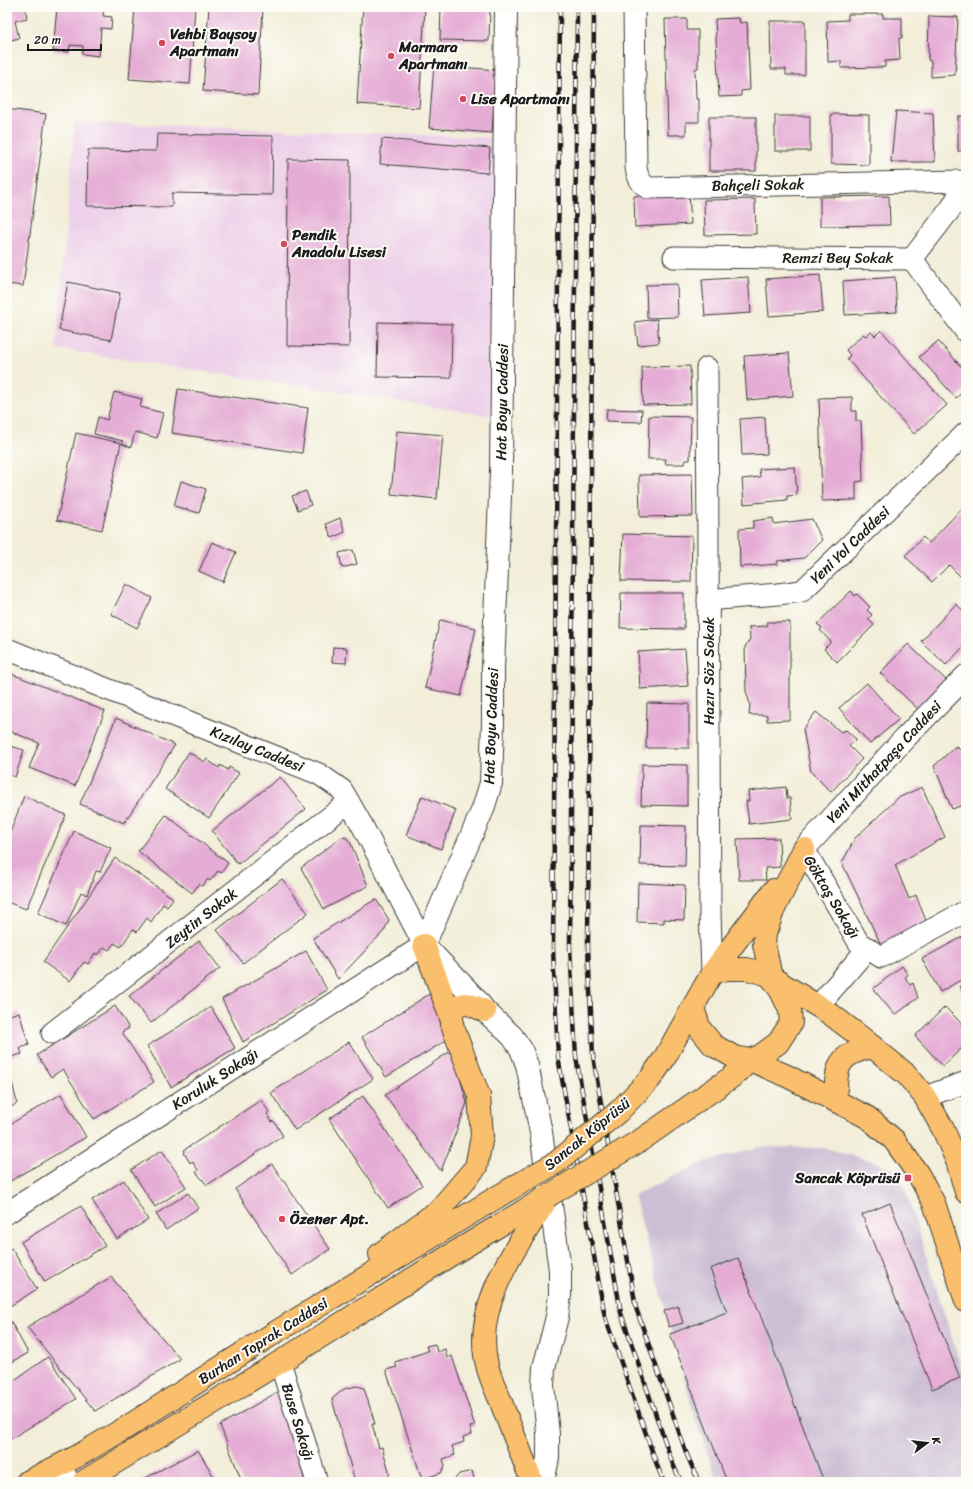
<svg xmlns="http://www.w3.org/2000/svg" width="973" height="1489" viewBox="0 0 973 1489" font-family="Sriracha,sans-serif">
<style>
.built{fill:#edd0e9}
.industrial{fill:#ccbed4}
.building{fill:#e5add5}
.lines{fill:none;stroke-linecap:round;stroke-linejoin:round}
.minor-casing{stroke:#3c3c38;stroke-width:23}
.tertiary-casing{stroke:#3c3c38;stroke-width:24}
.primary-casing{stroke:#3c3c38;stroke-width:24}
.minor{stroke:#fff;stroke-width:21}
.tertiary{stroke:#fff;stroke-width:22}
.primary{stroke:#f9bf6d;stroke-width:22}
.rail-casing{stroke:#1c1c1c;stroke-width:4.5}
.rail{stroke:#fdfcf7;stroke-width:3;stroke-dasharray:9;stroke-linecap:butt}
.primary-bridge-casing{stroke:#3c3c38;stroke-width:24;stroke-linecap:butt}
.primary-bridge{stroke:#f9bf6d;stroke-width:22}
.poi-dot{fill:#d1495b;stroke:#fdfcf7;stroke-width:1.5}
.labels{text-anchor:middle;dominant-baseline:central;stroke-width:4;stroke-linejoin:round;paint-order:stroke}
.poi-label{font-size:15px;font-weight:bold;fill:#1c1c1c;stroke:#fdfcf7;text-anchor:start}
.street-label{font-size:15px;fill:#1c1c1c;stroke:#fdfcf7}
</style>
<rect width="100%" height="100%" fill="#fdfcf7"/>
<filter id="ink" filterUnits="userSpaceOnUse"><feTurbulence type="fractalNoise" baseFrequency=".025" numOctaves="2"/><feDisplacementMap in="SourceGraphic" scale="8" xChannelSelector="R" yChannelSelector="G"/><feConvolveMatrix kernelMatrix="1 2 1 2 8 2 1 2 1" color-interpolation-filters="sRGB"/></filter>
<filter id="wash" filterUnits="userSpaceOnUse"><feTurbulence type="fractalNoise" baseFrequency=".012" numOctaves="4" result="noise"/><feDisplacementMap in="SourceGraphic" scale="16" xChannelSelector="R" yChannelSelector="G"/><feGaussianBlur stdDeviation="0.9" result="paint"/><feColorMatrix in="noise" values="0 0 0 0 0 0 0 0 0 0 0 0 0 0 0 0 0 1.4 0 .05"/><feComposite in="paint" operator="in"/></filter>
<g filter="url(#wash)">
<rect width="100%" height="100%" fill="#f2eed9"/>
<polygon class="built" points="75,122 508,138 494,416 56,349"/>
<polygon class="industrial" points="760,1147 825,1148 872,1161 900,1172 966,1383 966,1482 718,1482 696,1421 634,1195 705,1162"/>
<g id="blocks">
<g class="building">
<polygon points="7,7 25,7 27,18 15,21 19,38 7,41"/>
<polygon points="57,7 104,7 103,16 112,17 111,29 101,28 99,56 82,54 83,46 70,45 69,52 53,51"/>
<polygon points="135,7 195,7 190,84 129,79"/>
<polygon points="209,7 263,7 258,95 203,91"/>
<polygon points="363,7 425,7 419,108 357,104"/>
<polygon points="441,7 490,7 489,41 440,40"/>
<polygon points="848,14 883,14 883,18 902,18 902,38 899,38 900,60 885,61 885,67 841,68 841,61 828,62 827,21 848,20"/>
<polygon points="929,16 958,17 955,75 931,77 931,61 928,60"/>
<polygon points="739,18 740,23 747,22 750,90 741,91 741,96 719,97 715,19"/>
<polygon points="665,19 687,19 687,30 698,30 698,68 695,69 696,99 699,99 699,122 686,122 686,135 668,135"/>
<polygon points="770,21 805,21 805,75 786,75 786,69 771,69"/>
<polygon points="434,65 496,70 492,133 429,128"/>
<polygon points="7,109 46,114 23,286 7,284"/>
<polygon points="896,111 933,113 935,162 891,162"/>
<polygon points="831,114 869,115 869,165 831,164"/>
<rect x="775" y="116" width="35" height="35"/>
<rect x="958" y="116" width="8" height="35"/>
<rect x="709" y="117" width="47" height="54"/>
<polygon points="157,134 273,136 272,195 172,193 172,207 87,206 88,150 156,151"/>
<polygon points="382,139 490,148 488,173 380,164"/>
<polygon points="288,159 350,160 349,347 287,346"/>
<polygon points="689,193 691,224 635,227 634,196"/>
<polygon points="889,196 890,225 820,226 820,197"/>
<polygon points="755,199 756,234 705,235 704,200"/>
<polygon points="820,275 823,312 769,316 766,279"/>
<polygon points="748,277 751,313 705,316 702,280"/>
<polygon points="895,277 897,312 845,315 843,281"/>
<polygon points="68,282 120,293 111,340 59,330"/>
<polygon points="677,284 678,317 647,318 646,285"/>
<polygon points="657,319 659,343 638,345 635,322"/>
<polygon points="378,322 452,324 451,378 377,377"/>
<polygon points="881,330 947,405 914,434 847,359 850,355 846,350 863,334 866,336 871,332 875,336"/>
<polygon points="938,341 966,372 966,389 956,398 919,357"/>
<polygon points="789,353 793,396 747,400 744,356"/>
<polygon points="690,366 691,404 643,405 642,367"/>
<polygon points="178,389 308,408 302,453 172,433"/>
<polygon points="114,392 142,399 140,407 163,413 157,438 135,432 131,447 122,444 123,441 94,434 98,417 107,420"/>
<polygon points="852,397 852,411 856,411 856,421 861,421 863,481 856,482 856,500 822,501 819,398"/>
<polygon points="607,409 642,410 641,422 606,421"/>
<polygon points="649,416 691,417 690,460 685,460 684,464 665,464 666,459 648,459"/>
<polygon points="765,417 767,454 742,455 740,419"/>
<polygon points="397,431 443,435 437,499 391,494"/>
<polygon points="76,433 121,443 102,530 57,520"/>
<polygon points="795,467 797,495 787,496 787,500 744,504 742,479 760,477 759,469"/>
<polygon points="692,474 693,516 640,517 639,475"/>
<polygon points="181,481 206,489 199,513 174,506"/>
<polygon points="306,491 311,505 298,510 292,496"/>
<polygon points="966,504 966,582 949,565 932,582 905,556 923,537 929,543"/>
<polygon points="340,518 345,532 332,538 326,524"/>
<polygon points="773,518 774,524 812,519 822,540 804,558 777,561 778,564 740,567 739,529 753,528 753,521"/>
<polygon points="623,534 692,536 691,582 621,581"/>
<polygon points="212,542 236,552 223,582 199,571"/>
<polygon points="353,550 357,564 342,568 339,553"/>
<polygon points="126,584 152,598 137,628 111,614"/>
<polygon points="851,591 855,596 857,594 870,607 867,610 872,615 868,619 874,625 837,662 824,649 831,642 820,630 822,628 817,624"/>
<polygon points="621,593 684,593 684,629 620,628"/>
<polygon points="956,604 966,613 966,644 946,665 921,641"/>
<polygon points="440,620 476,628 461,696 425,688"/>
<polygon points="767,622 790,622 790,720 767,721 767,715 749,715 750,704 746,691 745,647 750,639 749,627 767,626"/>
<polygon points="908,644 947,681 920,711 880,673"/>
<polygon points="333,647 347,648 346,663 332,662"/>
<polygon points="685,649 688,686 640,689 638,652"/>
<polygon points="7,672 105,711 75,786 29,768 39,743 7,730"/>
<polygon points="867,683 899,719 870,744 839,708"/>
<polygon points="647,703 689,704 689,748 646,748"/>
<polygon points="816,712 841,732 846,730 856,739 849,746 862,759 831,792 811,772 803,729"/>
<polygon points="116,718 175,745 124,823 80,804"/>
<polygon points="7,745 24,750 15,777 7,774"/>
<polygon points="956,746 966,756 966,804 952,809 934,766"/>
<polygon points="189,752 204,762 206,759 219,768 220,765 228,770 229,767 239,773 209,818 165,789"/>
<polygon points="642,764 687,765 687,806 641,805"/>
<polygon points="280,777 306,809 238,864 212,831"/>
<polygon points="786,787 787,798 790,798 792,819 749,824 746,801 749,801 748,791"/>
<polygon points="922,787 945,837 895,865 909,899 916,895 928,926 883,949 842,863 855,838 898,798"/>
<polygon points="24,796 66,815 26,909 7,902 7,840"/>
<polygon points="422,796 456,810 441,849 406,835"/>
<polygon points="166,815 228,863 221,873 218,871 210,881 208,879 202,886 199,884 192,893 138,851"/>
<polygon points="641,825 686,826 685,866 640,865"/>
<polygon points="74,831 111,848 100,872 96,871 87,895 81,892 66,926 38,913"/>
<polygon points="342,837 347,838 351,844 368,886 324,909 301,868"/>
<polygon points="779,838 780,867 765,868 766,880 739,880 737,839"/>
<polygon points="115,858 173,898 167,907 163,904 151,922 147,918 137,932 133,929 121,947 114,943 109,950 104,947 98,955 95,953 88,964 84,962 70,981 43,962"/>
<polygon points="282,879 308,913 243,963 217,930"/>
<polygon points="638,883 685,885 684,920 664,919 664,923 637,922"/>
<polygon points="376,899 389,920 384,931 338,979 313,938"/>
<polygon points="966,935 966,977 940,992 922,959"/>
<polygon points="199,941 220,968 151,1023 129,996"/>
<polygon points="306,951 327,990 243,1042 222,999"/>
<polygon points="902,966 908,975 905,977 910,985 913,983 918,998 895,1015 873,989"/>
<polygon points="966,983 966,1003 960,985"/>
<polygon points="431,993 450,1038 386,1077 362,1037"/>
<polygon points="115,1006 129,1028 122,1032 154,1082 94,1119 63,1069 51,1077 37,1055"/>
<polygon points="211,1007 235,1048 171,1087 147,1046"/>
<polygon points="945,1007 962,1024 965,1045 943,1066 915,1036"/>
<polygon points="19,1012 29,1045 20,1048 22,1054 7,1058 7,1016"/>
<polygon points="349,1042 373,1079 295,1130 271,1093"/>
<polygon points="452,1050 467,1103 441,1171 385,1095"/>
<polygon points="9,1070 17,1103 7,1110 7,1071"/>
<polygon points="61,1094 86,1137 7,1183 7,1126"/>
<polygon points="363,1096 422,1185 388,1208 329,1119"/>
<polygon points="261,1100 269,1112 267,1114 272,1122 274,1121 283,1136 207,1185 196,1172 198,1170 192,1161 190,1163 184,1153 185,1152 184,1150"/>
<polygon points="162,1150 186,1187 155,1207 131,1170"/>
<polygon points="272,1164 330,1249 292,1275 235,1189"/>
<polygon points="124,1180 148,1220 117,1239 92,1200"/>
<polygon points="188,1193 198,1208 166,1230 156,1214"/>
<polygon points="890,1203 960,1378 932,1389 862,1215"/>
<polygon points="81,1206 105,1246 45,1282 21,1242"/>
<polygon points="11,1248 37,1289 7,1308 7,1250"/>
<polygon points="738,1258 755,1301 824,1482 727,1482 670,1334 727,1312 710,1269"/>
<polygon points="111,1277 180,1359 95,1411 27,1327"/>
<polygon points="678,1306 683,1323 669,1327 664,1311"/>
<polygon points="10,1320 28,1353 7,1365 7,1322"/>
<polygon points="435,1344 437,1352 445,1349 447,1358 452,1356 475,1426 470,1427 472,1434 463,1437 464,1442 452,1446 455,1455 443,1459 445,1466 441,1473 422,1479 386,1370 397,1367 395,1362 428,1351 426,1346"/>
<polygon points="48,1357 76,1399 7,1441 7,1385"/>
<polygon points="357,1386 364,1388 375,1424 372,1424 379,1448 382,1447 390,1474 384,1482 355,1482 332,1399 344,1389"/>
<polygon points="281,1390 305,1482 242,1482 220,1425"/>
<polygon points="198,1450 217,1482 138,1482"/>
<polygon points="472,1471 475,1482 453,1482 459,1474"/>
</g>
</g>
</g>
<g filter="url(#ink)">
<use href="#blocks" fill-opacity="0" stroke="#3c3c38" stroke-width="1"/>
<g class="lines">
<defs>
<g id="minor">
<path d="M634,7L636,167C637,176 640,183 648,188L959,181L961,191L952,207L912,259"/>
<polyline points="674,257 912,259 966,332"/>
<polyline points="707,368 710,913 712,973"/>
<polyline points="708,600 778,594 802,591 966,433"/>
<polyline points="7,649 319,774 342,790 363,827 424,945 7,1213"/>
<polyline points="804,849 859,943 881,957 966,911"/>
<polyline points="818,1006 868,948"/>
<polyline points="52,1033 349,802"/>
<polyline points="925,1097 966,1082"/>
<polyline points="280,1362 317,1482"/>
<polyline points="60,1465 69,1482"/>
</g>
<g id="tertiary">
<polyline points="506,7 501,471 493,669 493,722 491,783 483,809 424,945 474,997 485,1011 512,1036 521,1049 527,1065 541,1132 560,1270 560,1295 557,1317 544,1368 543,1386 548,1434 548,1458 543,1482"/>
<polyline points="804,849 904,739 966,676"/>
</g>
<g id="primary">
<polyline points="424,945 451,1018"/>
<polyline points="712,973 727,969 747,969 766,974 829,1013 862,1038 907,1075 925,1097 943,1129 957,1161 966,1192"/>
<polyline points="693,1008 700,1029 713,1045 734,1057 750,1060 785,1075 867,1117 894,1140 918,1174 934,1203 966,1301"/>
<path d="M836,1101C835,1067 837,1054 873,1047"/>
<polyline points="618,1112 650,1079 664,1059 712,973 774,890"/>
<polyline points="641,1140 736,1074 750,1060 760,1056 778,1043 791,1023 790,1010 781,991 771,977 764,944 765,934 773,911 804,849"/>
<path d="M380,1254L439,1210L476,1167L482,1136L479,1096L452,1025V1011C464,999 471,1005 485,1011"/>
<polyline points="27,1482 76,1457 127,1427 276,1332 497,1197"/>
<polyline points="83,1482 280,1362 449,1256 548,1196"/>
<path d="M532,1482C522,1455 511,1429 501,1402C496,1390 490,1378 487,1365C472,1307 516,1247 546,1201"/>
</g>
</defs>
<use href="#minor" class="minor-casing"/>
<use href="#tertiary" class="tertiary-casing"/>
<use href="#primary" class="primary-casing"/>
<use href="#minor" class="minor"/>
<use href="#tertiary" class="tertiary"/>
<use href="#primary" class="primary"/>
<defs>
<g id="rail">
<polyline points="560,7 553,949 558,1057 605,1317 658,1468 664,1482"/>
<polyline points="577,7 570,947 576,1057 621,1313 672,1462 681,1482"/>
<polyline points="594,7 588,947 593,1056 636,1308 687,1455 699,1482"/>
</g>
</defs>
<use href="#rail" class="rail-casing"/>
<use href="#rail" class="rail"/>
<defs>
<g id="primary-bridge">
<polyline points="548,1196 641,1140"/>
<polyline points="497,1197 557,1162 618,1112"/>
</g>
</defs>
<use href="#primary-bridge" class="primary-bridge-casing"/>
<use href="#primary-bridge" class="primary-bridge"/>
</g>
</g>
<g class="poi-dot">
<circle cx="162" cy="43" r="4"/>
<circle cx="391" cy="56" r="4"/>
<circle cx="463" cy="99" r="4"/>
<circle cx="284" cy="244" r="4"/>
<rect x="904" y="1174" width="8" height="8" rx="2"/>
<circle cx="282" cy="1219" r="4"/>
</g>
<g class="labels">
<g class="poi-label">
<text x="170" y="34">Vehbi Baysoy<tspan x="170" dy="17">Apartmanı</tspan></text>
<text x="399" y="47">Marmara<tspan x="399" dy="17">Apartmanı</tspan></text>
<text x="471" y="99">Lise Apartmanı</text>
<text x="292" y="235">Pendik<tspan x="292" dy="17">Anadolu Lisesi</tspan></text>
<text x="900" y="1178" text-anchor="end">Sancak Köprüsü</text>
<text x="290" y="1219">Özener Apt.</text>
</g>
<g class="street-label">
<text transform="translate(758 185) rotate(-1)">Bahçeli Sokak</text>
<text x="838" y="258">Remzi Bey Sokak</text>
<text transform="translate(502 402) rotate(-89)">Hat Boyu Caddesi</text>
<text transform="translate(850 545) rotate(-44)">Yeni Yol Caddesi</text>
<text transform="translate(709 671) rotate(-90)">Hazır Söz Sokak</text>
<text transform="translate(491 726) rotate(-88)">Hat Boyu Caddesi</text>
<text transform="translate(257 749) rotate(22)">Kızılay Caddesi</text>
<text transform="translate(884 762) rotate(-47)">Yeni Mithatpaşa Caddesi</text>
<text transform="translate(832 897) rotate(59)">Göktaş Sokağı</text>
<text transform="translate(201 918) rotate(-38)">Zeytin Sokak</text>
<text transform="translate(215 1079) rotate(-33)">Koruluk Sokağı</text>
<text transform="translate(587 1134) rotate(-39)">Sancak Köprüsü</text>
<text transform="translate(263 1341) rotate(-32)">Burhan Toprak Caddesi</text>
<text transform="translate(298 1422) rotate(73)">Buse Sokağı</text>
</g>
</g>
<rect width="973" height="1489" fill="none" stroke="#fdfcf7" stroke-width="24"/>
<g transform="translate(927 1443) rotate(75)" stroke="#fdfcf7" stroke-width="3" paint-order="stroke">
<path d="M0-3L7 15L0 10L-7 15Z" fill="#1c1c1c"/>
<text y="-6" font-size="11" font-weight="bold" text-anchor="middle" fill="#1c1c1c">K</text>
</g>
<path d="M28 44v6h73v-6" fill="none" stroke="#1c1c1c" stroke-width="2"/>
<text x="34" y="44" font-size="12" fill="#1c1c1c" stroke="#fdfcf7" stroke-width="3" paint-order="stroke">20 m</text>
</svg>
